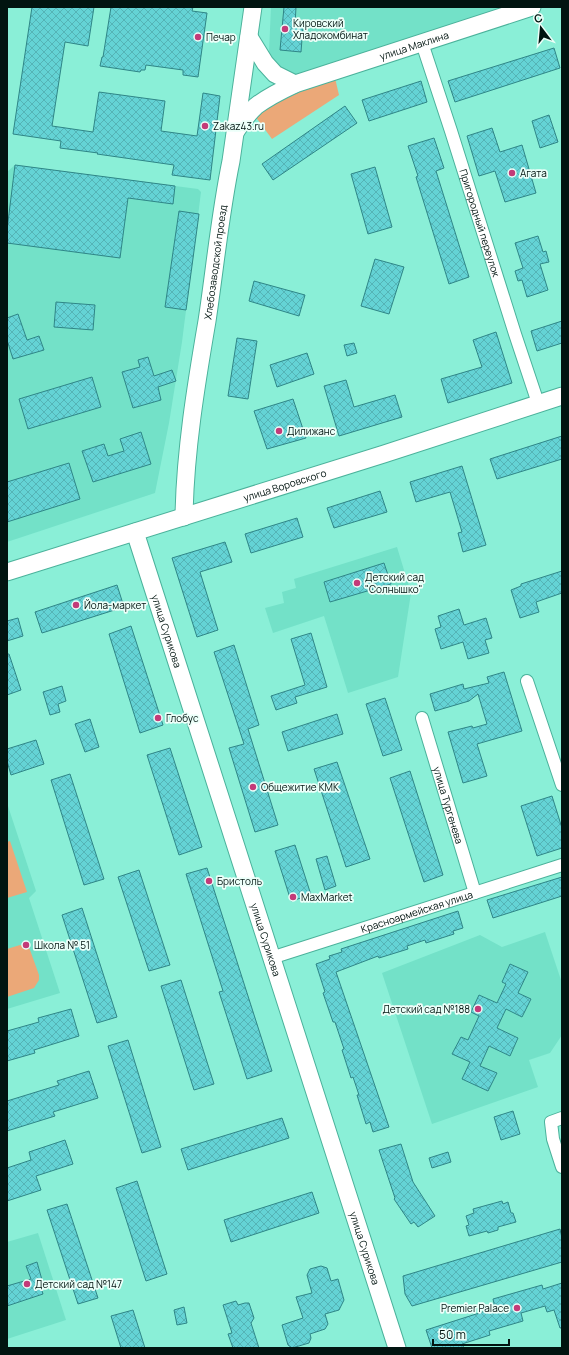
<svg xmlns="http://www.w3.org/2000/svg" width="569" height="1355" viewBox="0 0 569 1355" font-family="Manrope,sans-serif">
<style>
.built{fill:#73e1c8}
.green{fill:#eba878}
.building{fill:url(#building-cross-hatch);stroke:#2f8687}
.lines{fill:none;stroke-linecap:round;stroke-linejoin:round}
.street-casing{stroke:#4bb29b;stroke-width:14}
.secondary-casing{stroke:#4bb29b;stroke-width:19}
.street{stroke:#fff;stroke-width:12}
.secondary{stroke:#fff;stroke-width:17}
.poi-dot{fill:#c33b79;stroke:#ecfff9;stroke-width:1.5}
.labels{text-anchor:middle;dominant-baseline:central;stroke-width:3.5;stroke-linejoin:round;paint-order:stroke}
.poi-label{font-size:10px;fill:#011410;stroke:#ecfff9;text-anchor:start}
.street-label{font-size:10px;fill:#011410;stroke:#ecfff9}
</style>
<defs>
<pattern id="building-cross-hatch" width="8" height="8" patternUnits="userSpaceOnUse"><rect width="8" height="8" fill="#64d3d5"/><path d="M0 0l8 8M0 8l8-8" fill="none" stroke="#55b4b6"/></pattern>
</defs>
<rect width="100%" height="100%" fill="#8aefd7"/>
<g class="built">
<polygon points="271,7 510,7 293,77 273,64 269,52"/>
<polygon points="15,165 198,189 201,192 182,342 169,423 155,493 7,542 7,172"/>
<polygon points="397,547 411,593 398,677 348,693 324,616 273,633 265,608 284,603 282,592 296,588 294,579"/>
<polygon points="7,803 36,891 29,898 60,993 7,1009"/>
<polygon points="545,932 562,983 562,1035 550,1053 529,1060 538,1087 432,1124 382,973 480,935 502,947"/>
<polygon points="38,1233 66,1320 7,1339 7,1242"/>
</g>
<g class="green">
<polygon points="335,78 339,95 272,139 255,116 280,99"/>
<polygon points="10,841 27,892 7,898 7,842"/>
<polygon points="20,945 28,947 30,950 39,975 39,980 34,988 7,997 7,949"/>
</g>
<g class="building">
<polygon points="32,7 94,7 88,46 65,42 52,126 93,132 99,92 165,101 161,131 197,136 203,93 220,96 210,180 172,175 174,165 97,154 98,153 60,148 61,141 13,134"/>
<polygon points="111,7 193,7 192,11 207,13 198,77 183,75 183,70 146,65 145,70 141,70 140,72 100,66 102,57 103,57"/>
<polygon points="284,7 296,7 295,25 303,26 301,52 280,50"/>
<polygon points="554,48 560,68 455,102 448,81"/>
<polygon points="421,81 427,102 369,121 362,100"/>
<polygon points="345,106 357,123 273,180 262,164"/>
<polygon points="549,115 558,142 540,148 532,121"/>
<polygon points="492,128 500,152 522,145 536,193 505,202 495,171 479,176 467,136"/>
<polygon points="434,138 444,168 436,171 469,277 449,284 416,177 418,176 408,146"/>
<polygon points="15,165 175,186 173,204 128,198 120,258 7,243 7,230"/>
<polygon points="375,167 392,227 368,234 351,174"/>
<polygon points="179,211 199,214 186,310 165,307"/>
<polygon points="538,236 543,252 546,251 549,262 540,264 548,290 527,297 522,280 518,281 515,271 523,268 515,243"/>
<polygon points="375,259 404,267 389,314 361,306"/>
<polygon points="254,281 305,295 299,316 249,301"/>
<polygon points="56,302 95,305 93,330 54,327"/>
<polygon points="18,314 27,340 39,336 44,350 13,359 7,340 7,318"/>
<polygon points="562,321 562,343 537,351 531,331"/>
<polygon points="496,332 512,383 448,403 441,379 482,367 473,340"/>
<polygon points="237,338 257,341 248,399 228,396"/>
<polygon points="354,343 357,353 347,356 344,345"/>
<polygon points="307,353 314,374 277,387 270,365"/>
<polygon points="148,357 154,376 172,370 176,381 158,387 161,400 133,408 122,372 140,367 138,360"/>
<polygon points="92,377 101,407 28,429 19,399"/>
<polygon points="346,380 354,407 395,395 402,417 339,436 324,386"/>
<polygon points="293,399 306,438 267,449 254,411"/>
<polygon points="141,432 151,464 93,482 82,451 104,444 108,456 124,451 120,439"/>
<polygon points="562,436 562,459 497,479 490,459"/>
<polygon points="69,463 80,499 7,522 7,482"/>
<polygon points="462,466 486,545 463,552 458,533 462,532 450,492 416,502 410,482"/>
<polygon points="380,491 387,512 334,528 327,508"/>
<polygon points="297,518 303,537 251,553 245,534"/>
<polygon points="225,542 232,562 200,572 218,630 197,637 172,558"/>
<polygon points="384,563 391,584 330,602 324,582"/>
<polygon points="562,571 562,593 536,602 539,612 520,618 511,590 521,586 521,584"/>
<polygon points="117,585 124,607 42,633 35,612"/>
<polygon points="459,609 464,625 486,618 492,638 485,640 489,653 468,659 463,642 441,649 435,629 441,627 438,616"/>
<polygon points="18,618 23,636 7,641 7,621"/>
<polygon points="131,626 163,725 140,733 109,634"/>
<polygon points="311,633 327,687 295,697 297,703 276,710 271,696 305,685 291,639"/>
<polygon points="234,645 259,725 248,729 278,825 255,832 229,748 244,744 214,652"/>
<polygon points="7,654 9,654 21,690 7,695"/>
<polygon points="504,672 522,731 477,744 487,776 463,783 448,732 472,726 473,728 487,724 478,694 469,701 435,711 430,694 463,684 464,689 489,683 487,677"/>
<polygon points="62,686 66,701 58,704 60,712 50,715 43,692"/>
<polygon points="385,698 402,750 383,756 366,704"/>
<polygon points="337,714 343,734 288,751 282,732"/>
<polygon points="90,719 99,747 85,752 75,724"/>
<polygon points="36,740 44,764 11,775 7,761 7,749"/>
<polygon points="170,748 202,847 179,855 147,755"/>
<polygon points="337,762 370,859 346,867 314,769"/>
<polygon points="410,771 443,875 424,882 390,778"/>
<polygon points="70,774 104,879 84,885 51,780"/>
<polygon points="552,796 562,828 562,848 537,856 521,806"/>
<polygon points="295,845 311,895 291,901 275,851"/>
<polygon points="327,856 336,886 325,890 316,859"/>
<polygon points="207,868 272,1071 247,1079 219,992 223,991 186,874"/>
<polygon points="139,870 170,965 149,971 118,877"/>
<polygon points="562,877 562,896 493,918 487,900"/>
<polygon points="82,908 117,1017 97,1023 62,915"/>
<polygon points="458,911 463,928 453,931 454,934 426,943 425,940 407,946 408,949 379,958 378,956 336,972 389,1127 373,1132 370,1122 366,1124 357,1095 359,1095 353,1077 351,1078 342,1050 344,1049 335,1022 333,1022 323,993 325,992 316,964 330,959 329,956 342,952 341,949"/>
<polygon points="510,964 528,972 518,993 531,999 522,1017 506,1009 497,1028 518,1038 510,1056 489,1046 480,1066 497,1073 488,1091 462,1079 470,1062 452,1054 461,1037 468,1040 479,1016 471,1012 479,995 497,1003 506,984 502,982"/>
<polygon points="181,980 214,1084 194,1090 161,986"/>
<polygon points="71,1009 79,1036 34,1050 35,1053 7,1061 7,1031 39,1022 38,1018"/>
<polygon points="128,1040 161,1147 142,1153 108,1046"/>
<polygon points="89,1071 98,1098 53,1112 55,1116 7,1131 7,1101 59,1085 57,1081"/>
<polygon points="513,1111 520,1134 501,1140 494,1117"/>
<polygon points="282,1118 289,1138 188,1170 181,1149"/>
<polygon points="65,1140 73,1164 36,1176 41,1190 7,1201 7,1168 31,1160 29,1152"/>
<polygon points="401,1144 413,1182 435,1216 418,1227 414,1222 411,1224 394,1199 395,1198 379,1150"/>
<polygon points="448,1152 451,1162 432,1168 429,1158"/>
<polygon points="137,1181 167,1274 146,1281 116,1188"/>
<polygon points="312,1192 319,1213 231,1242 224,1220"/>
<polygon points="502,1201 503,1204 508,1202 511,1213 513,1213 516,1222 498,1227 498,1230 488,1233 487,1231 469,1236 466,1226 469,1225 466,1216 474,1213 473,1209"/>
<polygon points="67,1204 98,1298 78,1304 47,1210"/>
<polygon points="560,1229 562,1238 562,1262 412,1306 405,1294 403,1276"/>
<polygon points="37,1262 42,1280 39,1281 43,1294 7,1306 7,1286 31,1279 26,1266"/>
<polygon points="321,1266 327,1268 331,1281 338,1279 344,1300 339,1310 325,1314 328,1324 325,1329 310,1334 311,1338 309,1343 292,1348 288,1345 282,1325 303,1318 296,1297 312,1293 307,1275 310,1269"/>
<polygon points="562,1283 562,1328 560,1328 554,1310 547,1312 545,1306 521,1313 523,1321 489,1331 490,1335 462,1344 464,1348 432,1348 426,1330 495,1308 493,1299 542,1285 543,1289"/>
<polygon points="236,1301 238,1305 245,1303 249,1303 254,1318 251,1323 259,1348 233,1348 228,1334 232,1333 223,1305"/>
<polygon points="184,1307 187,1323 177,1325 174,1310"/>
<polygon points="133,1310 145,1348 121,1348 111,1316"/>
</g>
<g class="lines">
<defs>
<g id="street">
<path id="s1" d="M422,43L451,131L515,334L538,403"/>
<polyline points="527,681 562,785"/>
<path id="s2" d="M422,718L475,893"/>
<path id="s3" d="M271,958L562,865"/>
<polyline points="562,1118 551,1122 553,1139 562,1167"/>
</g>
<g id="secondary">
<polyline points="249,37 265,63 275,74 295,84"/>
<path id="s4" d="M236,131C242,122 248,113 256,106C268,97 282,90 295,84L532,7"/>
<path id="s5" d="M184,517C185,452 196,385 207,321C215,268 220,214 231,161L253,7"/>
<path id="s6" d="M135,532L397,1348"/>
<path id="s7" d="M7,572L384,454L562,396"/>
</g>
</defs>
<use href="#street" class="street-casing"/>
<use href="#secondary" class="secondary-casing"/>
<use href="#street" class="street"/>
<use href="#secondary" class="secondary"/>
</g>
<g class="poi-dot">
<circle cx="285" cy="29" r="4"/>
<circle cx="198" cy="37" r="4"/>
<circle cx="205" cy="126" r="4"/>
<circle cx="512" cy="173" r="4"/>
<circle cx="279" cy="431" r="4"/>
<circle cx="357" cy="583" r="4"/>
<circle cx="76" cy="605" r="4"/>
<circle cx="158" cy="718" r="4"/>
<circle cx="253" cy="787" r="4"/>
<circle cx="209" cy="881" r="4"/>
<circle cx="293" cy="897" r="4"/>
<circle cx="26" cy="945" r="4"/>
<circle cx="478" cy="1009" r="4"/>
<circle cx="27" cy="1284" r="4"/>
<circle cx="517" cy="1308" r="4"/>
</g>
<g class="labels">
<g class="poi-label">
<text x="293" y="23">Кировский<tspan x="293" dy="12">Хладокомбинат</tspan></text>
<text x="206" y="37">Печар</text>
<text x="213" y="126">Zakaz43.ru</text>
<text x="520" y="173">Агата</text>
<text x="287" y="431">Дилижанс</text>
<text x="365" y="577">Детский сад<tspan x="365" dy="12">"Солнышко"</tspan></text>
<text x="84" y="605">Йола-маркет</text>
<text x="166" y="718">Глобус</text>
<text x="261" y="787">Общежитие КМК</text>
<text x="217" y="881">Бристоль</text>
<text x="301" y="897">MaxMarket</text>
<text x="34" y="945">Школа № 51</text>
<text x="470" y="1009" text-anchor="end">Детский сад №188</text>
<text x="35" y="1284">Детский сад №147</text>
<text x="509" y="1308" text-anchor="end">Premier Palace</text>
</g>
<g class="street-label">
<text stroke="none"><textPath href="#s4" startOffset="202">улица Маклина</textPath></text>
<text stroke="none"><textPath href="#s1" startOffset="189">Пригородный переулок</textPath></text>
<text stroke="none"><textPath href="#s5" startOffset="257">Хлебозаводской проезд</textPath></text>
<text stroke="none"><textPath href="#s7" startOffset="291">улица Воровского</textPath></text>
<text stroke="none"><textPath href="#s6" startOffset="104">улица Сурикова</textPath></text>
<text stroke="none"><textPath href="#s2" startOffset="91">улица Тургенева</textPath></text>
<text stroke="none"><textPath href="#s3" startOffset="153">Красноармейская улица</textPath></text>
<text stroke="none"><textPath href="#s6" startOffset="428">улица Сурикова</textPath></text>
<text stroke="none"><textPath href="#s6" startOffset="752">улица Сурикова</textPath></text>
</g>
</g>
<rect width="569" height="1355" fill="none" stroke="#011410" stroke-width="16"/>
<g transform="translate(541 28) rotate(344)" stroke="#ecfff9" stroke-width="3" paint-order="stroke">
<path d="M0-3L7 15L0 10L-7 15Z" fill="#011410"/>
<text y="-6" font-size="11" font-weight="bold" text-anchor="middle" fill="#011410">С</text>
</g>
<path d="M433 1339v6h76v-6" fill="none" stroke="#011410" stroke-width="2"/>
<text x="439" y="1339" font-size="12" fill="#011410" stroke="#ecfff9" stroke-width="3" paint-order="stroke">50 m</text>
</svg>
